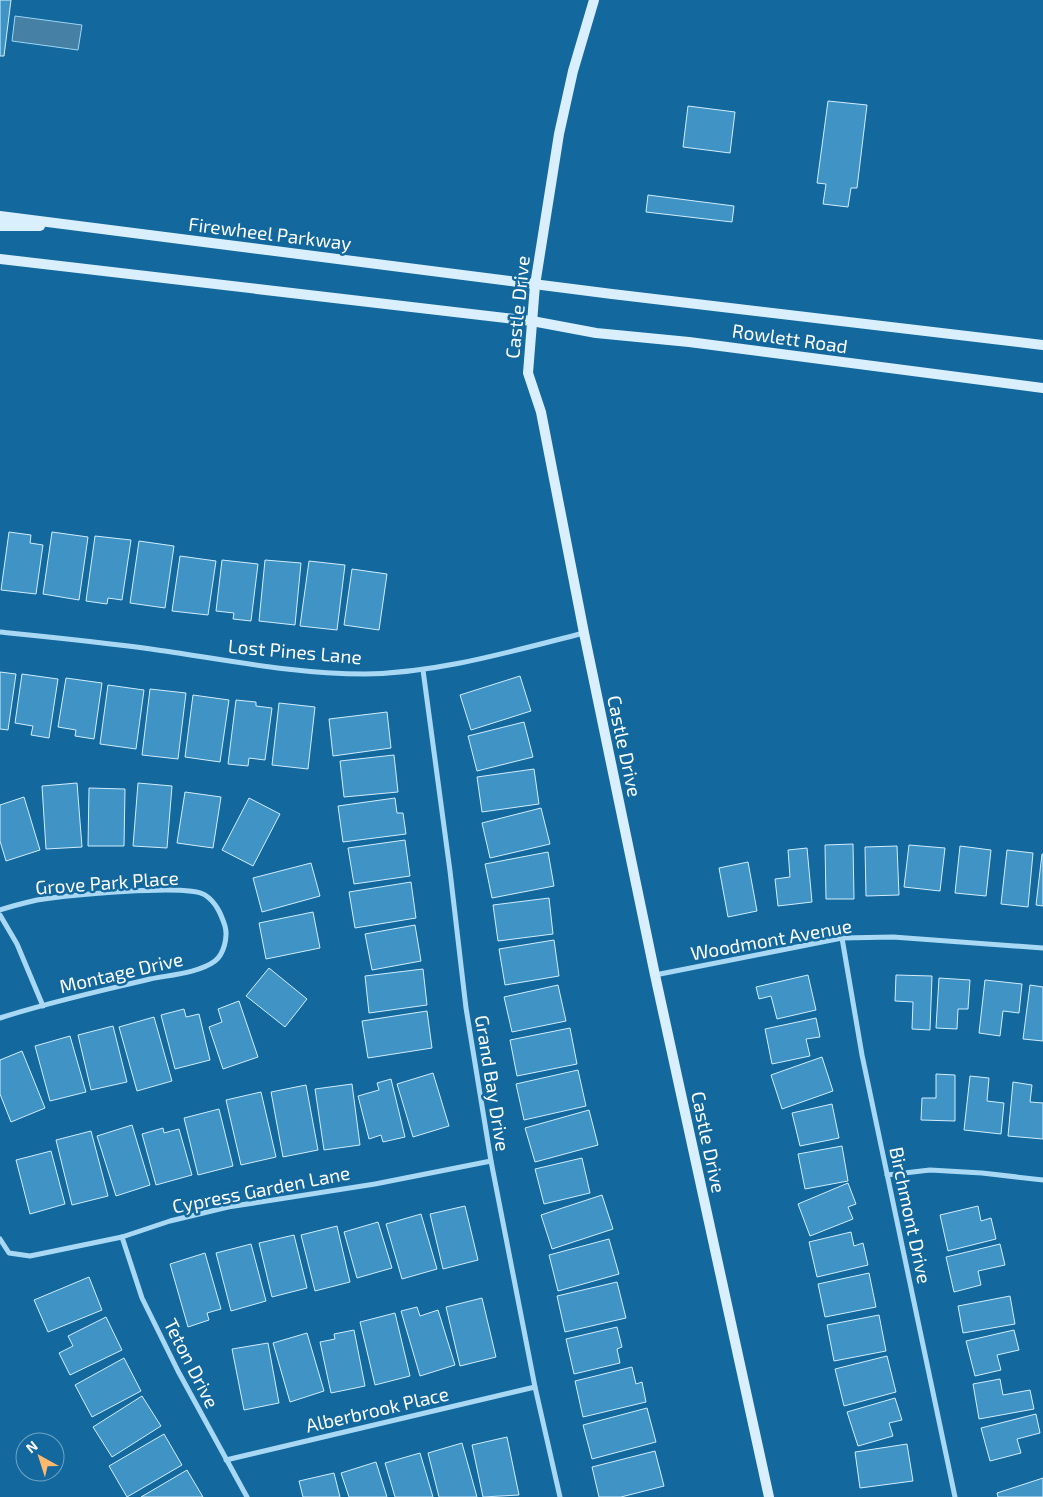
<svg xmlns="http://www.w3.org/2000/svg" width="1043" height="1497" viewBox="0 0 1043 1497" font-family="'Exo 2',sans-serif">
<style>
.water{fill:#4680a5;stroke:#9bd6f7}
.building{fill:#4094c5;stroke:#d1edfd}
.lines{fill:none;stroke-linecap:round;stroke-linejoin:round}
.street{stroke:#a9d8f4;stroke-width:5}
.secondary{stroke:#d9effd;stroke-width:10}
.labels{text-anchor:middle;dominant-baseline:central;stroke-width:5;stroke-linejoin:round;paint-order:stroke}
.street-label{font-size:19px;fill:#fff;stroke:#13689d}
</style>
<rect width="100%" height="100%" fill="#13689d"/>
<polygon class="water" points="15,16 82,25 78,50 12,41"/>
<g class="building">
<polygon points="0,0 11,0 4,56 0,56"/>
<polygon points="828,101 867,105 857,188 851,188 848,207 823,204 826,184 817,183"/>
<polygon points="688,106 735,112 730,153 683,147"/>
<polygon points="648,195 734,206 732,222 646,212"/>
<polygon points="9,532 31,535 30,543 43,545 36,594 1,590"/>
<polygon points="52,532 88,537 79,600 43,594"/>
<polygon points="95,536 131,540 122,600 108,598 107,604 86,601"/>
<polygon points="139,541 174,546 165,608 130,603"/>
<polygon points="180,556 216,561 208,615 172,611"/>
<polygon points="222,560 258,564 251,621 233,619 234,613 216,611"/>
<polygon points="265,560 301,563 295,625 259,621"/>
<polygon points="309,561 345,565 337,630 300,626"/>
<polygon points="352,569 387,574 379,630 344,625"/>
<polygon points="0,672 16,674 8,730 0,729"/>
<polygon points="22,674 58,679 49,738 31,735 33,726 15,723"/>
<polygon points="520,676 531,711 471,730 460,695"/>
<polygon points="66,678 102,683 94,739 75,736 76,730 58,727"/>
<polygon points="108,685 144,690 136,749 100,744"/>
<polygon points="150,689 186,693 178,759 142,755"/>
<polygon points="193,695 229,700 220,762 185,757"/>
<polygon points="236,700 256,702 256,706 272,708 265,760 249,758 248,766 228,764"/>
<polygon points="279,703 315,707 308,769 272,765"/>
<polygon points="387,712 391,748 333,756 329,719"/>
<polygon points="524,722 533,757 477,771 468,736"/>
<polygon points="394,755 398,792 344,797 340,761"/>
<polygon points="534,769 539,804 482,812 477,777"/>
<polygon points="77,783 82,847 46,849 42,786"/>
<polygon points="138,783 172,786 167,848 133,846"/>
<polygon points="89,788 125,789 124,846 88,846"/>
<polygon points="185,792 221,797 213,848 177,843"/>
<polygon points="24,797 40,850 6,861 0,841 0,805"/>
<polygon points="249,798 280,814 253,866 222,850"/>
<polygon points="395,798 397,813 403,813 406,834 343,842 338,806"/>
<polygon points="541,808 550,844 490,858 482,823"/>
<polygon points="405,840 410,876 354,884 348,848"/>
<polygon points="853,844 854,899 826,899 825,845"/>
<polygon points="909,845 945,848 940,891 904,887"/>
<polygon points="897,846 899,895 866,896 865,847"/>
<polygon points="960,846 991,850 986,896 955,893"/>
<polygon points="807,848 812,902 778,906 775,879 790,877 788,850"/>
<polygon points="1007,850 1033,853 1028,907 1001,904"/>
<polygon points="548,852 554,886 492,898 485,864"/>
<polygon points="1042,854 1043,854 1043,906 1036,905"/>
<polygon points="748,862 757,911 728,917 719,868"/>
<polygon points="311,863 320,896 262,912 253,878"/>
<polygon points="411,882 416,918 355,928 349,892"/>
<polygon points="549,898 553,934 498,941 493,905"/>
<polygon points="313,912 320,948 266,959 259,923"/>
<polygon points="415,925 421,961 372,970 365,934"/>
<polygon points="554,940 559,976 505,985 499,949"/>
<polygon points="269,968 307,999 285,1027 246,996"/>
<polygon points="423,969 427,1005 369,1013 365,976"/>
<polygon points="808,975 816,1010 777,1019 771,996 759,999 756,987"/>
<polygon points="896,975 932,976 930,1030 912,1029 913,1002 895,1001"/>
<polygon points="939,978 970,980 968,1009 958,1009 957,1029 936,1028"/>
<polygon points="985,980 1022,984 1019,1013 1003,1011 1000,1036 979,1033"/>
<polygon points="558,985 566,1021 512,1032 504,997"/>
<polygon points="1030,985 1043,987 1043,1041 1023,1039"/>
<polygon points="239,1001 258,1057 223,1069 209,1027 222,1022 218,1009"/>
<polygon points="184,1009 186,1017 199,1014 210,1060 175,1069 161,1015"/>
<polygon points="427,1011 432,1048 368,1058 362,1021"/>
<polygon points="154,1017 172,1081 137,1091 119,1027"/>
<polygon points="816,1018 820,1037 806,1039 810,1056 772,1064 765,1029"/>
<polygon points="113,1026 127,1082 91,1090 78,1035"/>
<polygon points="570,1028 577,1064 517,1076 510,1040"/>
<polygon points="70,1036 86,1092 50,1101 35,1046"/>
<polygon points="22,1051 45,1108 11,1122 0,1094 0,1060"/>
<polygon points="822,1057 833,1091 782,1109 771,1075"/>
<polygon points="578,1070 586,1106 524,1120 516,1084"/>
<polygon points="433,1073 449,1126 413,1137 397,1084"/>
<polygon points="936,1074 955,1075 955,1121 921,1120 922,1098 936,1098"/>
<polygon points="970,1076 989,1078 987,1101 1004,1103 1001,1134 964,1130"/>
<polygon points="391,1079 405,1137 383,1142 381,1135 369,1139 358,1096 379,1090 377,1083"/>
<polygon points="1013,1082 1032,1085 1030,1102 1043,1103 1043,1139 1008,1136"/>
<polygon points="352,1084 360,1145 324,1150 315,1089"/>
<polygon points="306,1085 318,1150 283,1157 271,1092"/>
<polygon points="261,1092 276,1157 241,1165 226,1100"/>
<polygon points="832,1104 839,1138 800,1146 792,1113"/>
<polygon points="219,1109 233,1166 198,1175 184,1118"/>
<polygon points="589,1110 598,1145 535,1162 525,1128"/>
<polygon points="132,1125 150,1185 116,1196 97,1136"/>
<polygon points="163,1128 164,1133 179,1129 192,1175 156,1185 142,1134"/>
<polygon points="91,1131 108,1196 72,1205 56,1140"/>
<polygon points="842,1146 848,1181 805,1189 798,1154"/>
<polygon points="51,1151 65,1204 30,1214 16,1160"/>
<polygon points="582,1158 590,1193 544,1204 535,1169"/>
<polygon points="848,1183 856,1204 848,1207 853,1219 810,1236 798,1204"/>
<polygon points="602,1195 613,1229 552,1249 541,1215"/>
<polygon points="465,1206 478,1260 443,1269 430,1214"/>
<polygon points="978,1206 981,1221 991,1218 996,1239 948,1251 940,1215"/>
<polygon points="421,1214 437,1269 402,1279 386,1224"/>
<polygon points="378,1222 392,1268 357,1278 344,1232"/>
<polygon points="337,1226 350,1282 315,1291 301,1235"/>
<polygon points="851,1232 854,1246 863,1243 868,1265 817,1277 809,1242"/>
<polygon points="294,1235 307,1288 272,1297 259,1243"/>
<polygon points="609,1239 619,1274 558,1291 549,1255"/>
<polygon points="251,1244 266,1301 231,1311 216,1253"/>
<polygon points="1000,1244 1005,1265 978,1271 981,1285 954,1292 946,1257"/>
<polygon points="205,1253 221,1309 207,1313 209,1320 188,1327 170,1264"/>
<polygon points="869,1273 876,1307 825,1317 818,1284"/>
<polygon points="89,1277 102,1310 48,1332 34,1300"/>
<polygon points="617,1282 626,1318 565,1332 557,1296"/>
<polygon points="1010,1296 1015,1324 963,1333 958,1306"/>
<polygon points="482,1298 496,1357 460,1366 446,1307"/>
<polygon points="417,1307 420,1316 438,1310 455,1365 420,1376 401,1311"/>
<polygon points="395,1313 410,1376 375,1385 360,1322"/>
<polygon points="879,1315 886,1351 834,1361 827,1325"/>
<polygon points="106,1317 122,1350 70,1375 59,1353 73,1346 68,1336"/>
<polygon points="617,1327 622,1347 617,1349 620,1363 574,1374 566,1339"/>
<polygon points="354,1330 365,1386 331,1393 320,1342 335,1339 334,1334"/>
<polygon points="1014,1330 1019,1350 997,1355 1001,1370 975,1376 966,1341"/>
<polygon points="307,1333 324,1391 290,1402 273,1343"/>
<polygon points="268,1343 279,1403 244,1410 232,1349"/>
<polygon points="887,1356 896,1392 844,1406 835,1369"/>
<polygon points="124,1358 141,1391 92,1417 75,1385"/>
<polygon points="632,1367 636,1384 642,1382 646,1402 583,1417 575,1381"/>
<polygon points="1000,1379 1003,1395 1030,1390 1034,1409 979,1419 973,1384"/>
<polygon points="142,1396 161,1426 112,1457 93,1427"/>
<polygon points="895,1398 902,1420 889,1423 893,1436 858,1446 847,1412"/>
<polygon points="647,1408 656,1442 592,1459 583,1425"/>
<polygon points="1036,1414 1040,1433 1017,1439 1021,1453 990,1461 981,1428"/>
<polygon points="164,1434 182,1465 127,1497 109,1466"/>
<polygon points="507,1437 519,1495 483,1497 472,1445"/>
<polygon points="462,1443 477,1497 439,1497 428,1453"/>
<polygon points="907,1444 913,1481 860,1488 855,1452"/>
<polygon points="655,1451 664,1486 621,1497 599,1497 592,1467"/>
<polygon points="420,1453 433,1497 395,1497 385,1463"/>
<polygon points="376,1462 387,1497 349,1497 341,1473"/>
<polygon points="187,1470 203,1497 141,1497"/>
<polygon points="334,1473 340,1497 303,1497 299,1481"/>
<polygon points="1043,1478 1043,1497 998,1497 997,1493"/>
</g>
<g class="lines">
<g class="street">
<path d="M0,632C50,637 101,642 151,649C222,659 293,674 365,674C439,673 512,651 584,633"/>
<polyline points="423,670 450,871 466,1008 491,1161 535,1387 560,1497"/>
<path d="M0,910C12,906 24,903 37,900C63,896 187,883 205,895C216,902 221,914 225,926C228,937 224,954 215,961C199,973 169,975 150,979C100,991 49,1002 0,1018"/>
<polyline points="0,915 17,944 43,1006"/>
<polyline points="842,938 862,1055 955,1497"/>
<polyline points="655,975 842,938 893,937 1043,948"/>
<polyline points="887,1175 930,1170 982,1173 1043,1180"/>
<polyline points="122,1237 142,1298 178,1371 247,1497"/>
<polyline points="0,1239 9,1253 30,1256 122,1237 170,1221 228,1207 375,1184 491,1161"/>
<polyline points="226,1460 535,1387"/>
</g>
<g class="secondary">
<polyline points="594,0 573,71 559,134 535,285 528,373 541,412 584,633 655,975 769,1497"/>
<polyline points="0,216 612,294 1043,345"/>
<polyline points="0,226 40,226"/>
<polyline points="0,259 532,321 596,333 689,342 1043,388"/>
</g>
</g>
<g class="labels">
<g class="street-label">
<text transform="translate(270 233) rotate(7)">Firewheel Parkway</text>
<text transform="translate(517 307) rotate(-84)">Castle Drive</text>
<text transform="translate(790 338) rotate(8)">Rowlett Road</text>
<text transform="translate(295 651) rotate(5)">Lost Pines Lane</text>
<text transform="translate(625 746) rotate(78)">Castle Drive</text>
<text transform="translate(107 882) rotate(-4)">Grove Park Place</text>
<text transform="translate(771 939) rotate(-10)">Woodmont Avenue</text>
<text transform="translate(121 972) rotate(-13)">Montage Drive</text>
<text transform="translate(493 1083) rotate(81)">Grand Bay Drive</text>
<text transform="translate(709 1142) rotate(78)">Castle Drive</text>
<text transform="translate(261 1189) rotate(-11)">Cypress Garden Lane</text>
<text transform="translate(911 1215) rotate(78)">Birchmont Drive</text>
<text transform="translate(192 1363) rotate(63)">Teton Drive</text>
<text transform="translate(377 1409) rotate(-13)">Alberbrook Place</text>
</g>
</g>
<g transform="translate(40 1457) rotate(321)"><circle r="24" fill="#13689d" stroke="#71a4c4"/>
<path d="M0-4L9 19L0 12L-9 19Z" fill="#ffb96c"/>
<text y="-8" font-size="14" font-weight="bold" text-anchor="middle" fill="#ffffff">N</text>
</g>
</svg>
